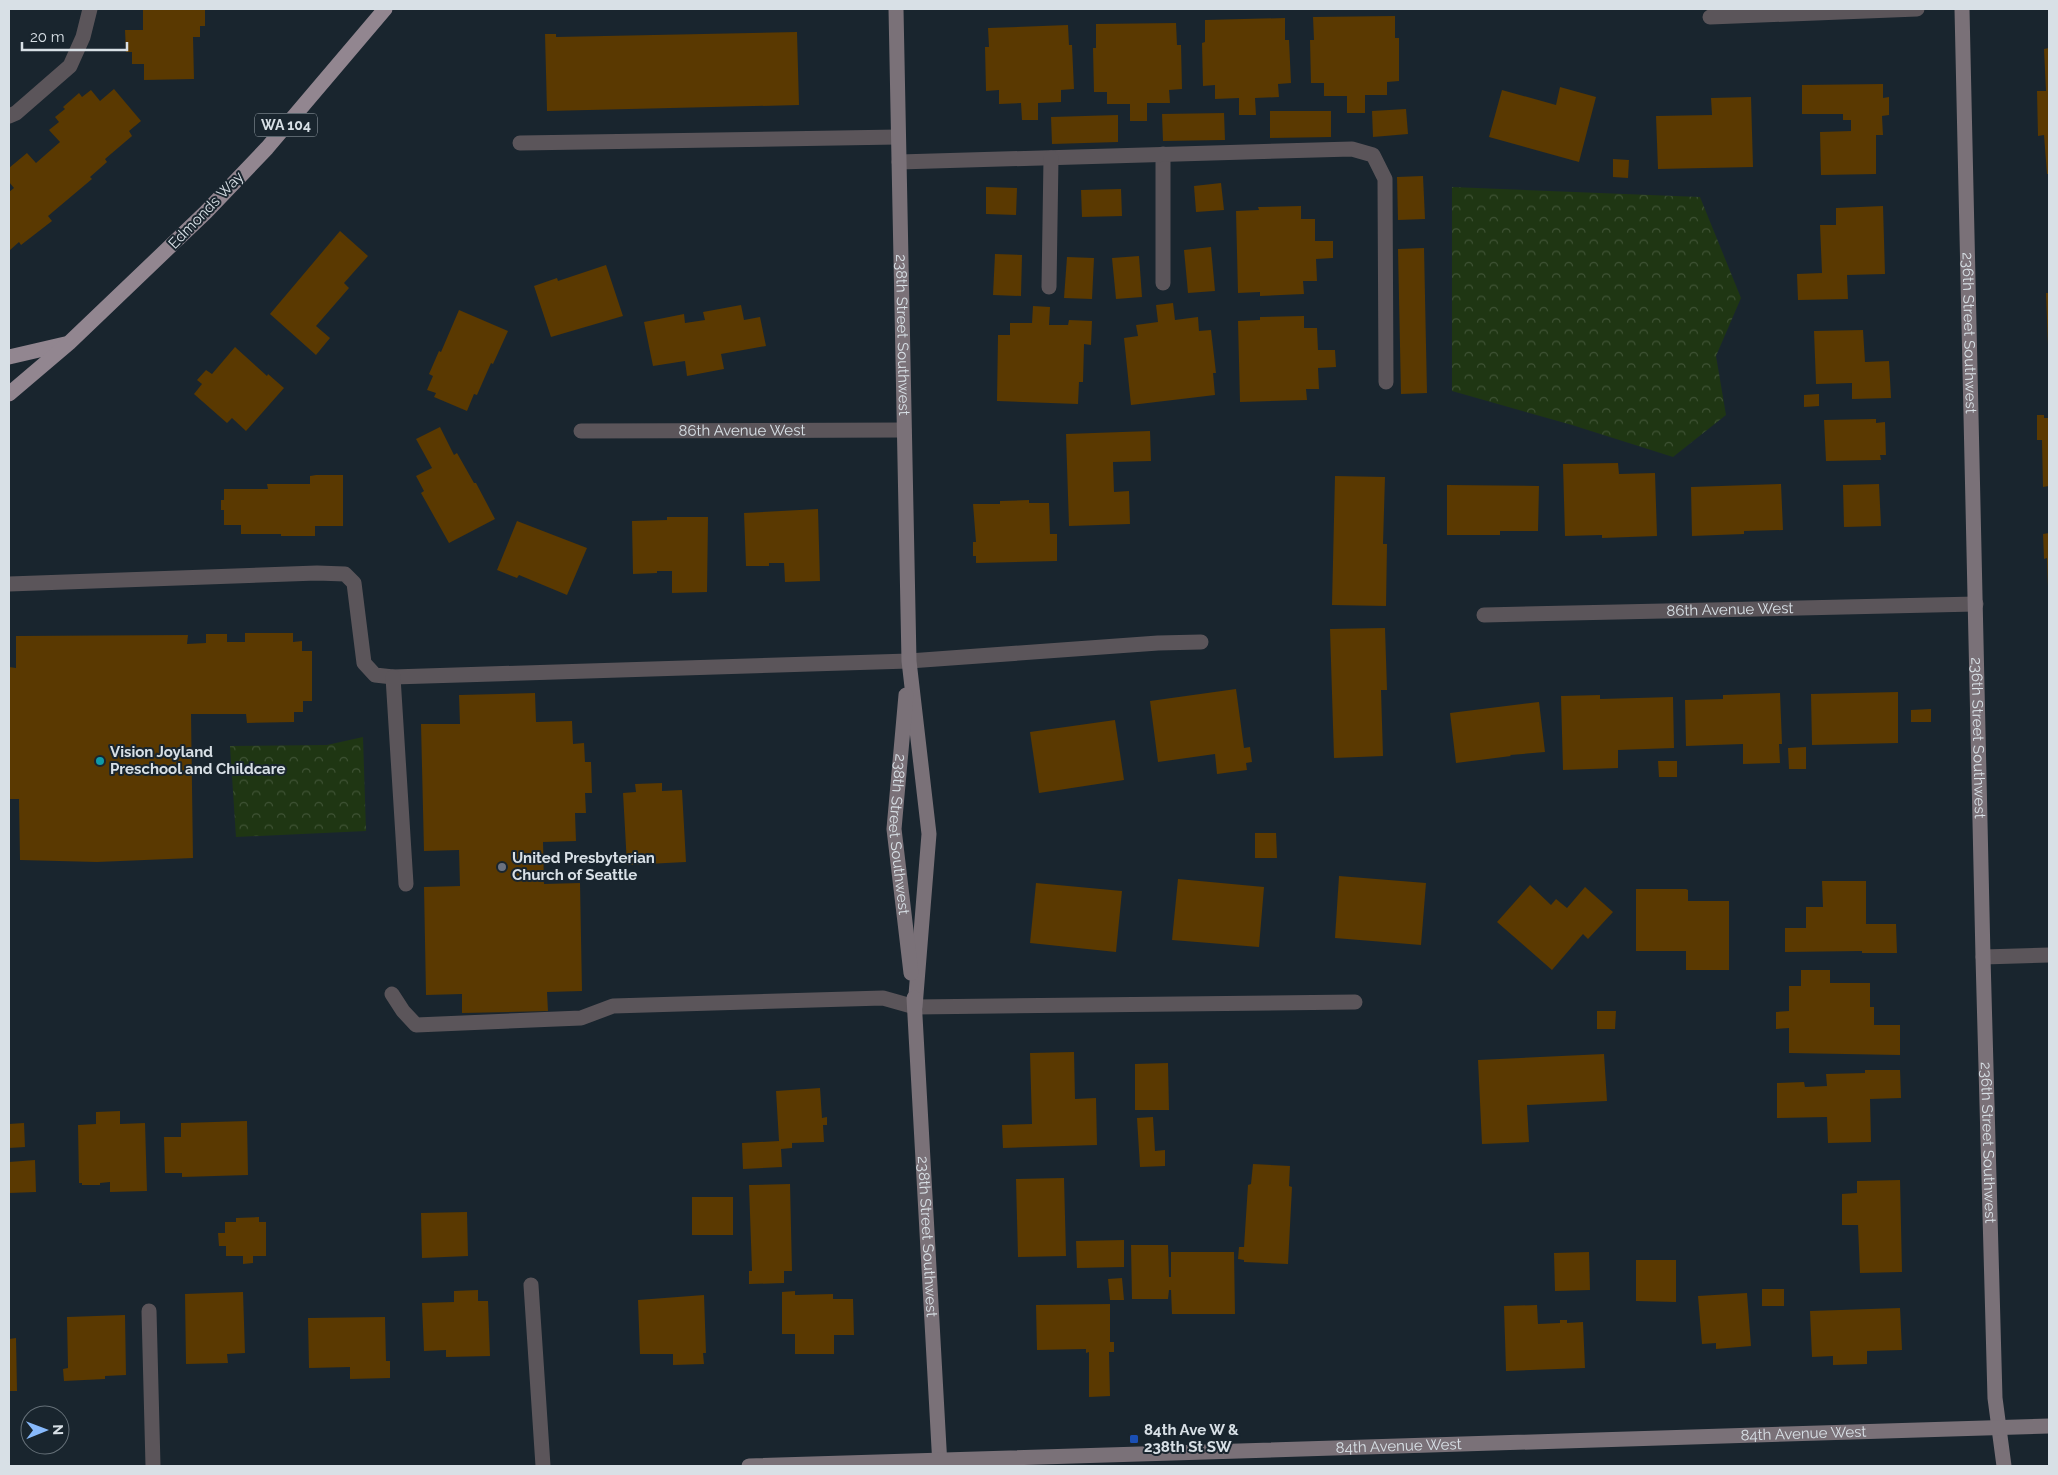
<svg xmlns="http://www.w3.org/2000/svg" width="2058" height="1475" viewBox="0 0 2058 1475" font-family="Raleway,sans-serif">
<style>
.forest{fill:url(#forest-crowns)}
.building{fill:#5a3901}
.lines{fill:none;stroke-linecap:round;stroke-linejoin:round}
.lane{stroke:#5b555a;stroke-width:15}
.street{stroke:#5b555a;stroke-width:15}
.secondary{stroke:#7a7178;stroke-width:15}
.primary{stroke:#928690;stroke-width:15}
.culture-dot{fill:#0f9aa8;stroke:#19252e;stroke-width:2}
.worship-dot{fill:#6b7280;stroke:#19252e;stroke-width:2}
.transit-dot{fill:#1a4fb4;stroke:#19252e;stroke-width:2}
.labels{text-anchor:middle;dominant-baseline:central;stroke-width:4;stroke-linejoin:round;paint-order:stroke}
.shield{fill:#19252e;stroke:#9fa8af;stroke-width:1}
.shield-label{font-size:14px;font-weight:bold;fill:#d8e0e6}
.street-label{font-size:15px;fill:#d8e0e6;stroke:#19252e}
.poi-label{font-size:15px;font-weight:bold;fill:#d8e0e6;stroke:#19252e;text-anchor:start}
</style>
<defs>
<pattern id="forest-crowns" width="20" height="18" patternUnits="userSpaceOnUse" patternTransform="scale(1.25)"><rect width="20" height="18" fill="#1f3613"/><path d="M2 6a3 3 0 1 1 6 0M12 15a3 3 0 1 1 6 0" fill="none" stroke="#3f5335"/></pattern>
</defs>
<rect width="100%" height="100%" fill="#19252e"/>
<g class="forest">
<polygon points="1452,187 1700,197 1741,298 1716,356 1726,415 1673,457 1572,425 1452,391"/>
<polygon points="363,737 366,831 236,837 230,746 327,745"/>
</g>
<g class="building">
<polygon points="143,9 205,9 205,26 200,26 200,37 193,37 194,79 144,80 144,64 132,64 132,52 126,52 125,30 143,30"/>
<polygon points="1395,16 1395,38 1399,38 1399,81 1387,82 1387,95 1365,95 1365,113 1347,113 1347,96 1324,96 1324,83 1311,83 1310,40 1314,40 1313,17"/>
<polygon points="1285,18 1285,40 1289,40 1291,83 1278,84 1279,97 1255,98 1256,115 1239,115 1239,98 1215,99 1215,85 1203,86 1202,43 1205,42 1205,20"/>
<polygon points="1176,23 1177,45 1181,45 1182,89 1169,90 1170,103 1147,103 1147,121 1130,121 1130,104 1107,104 1107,92 1094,92 1093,48 1096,48 1096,24"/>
<polygon points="1068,25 1069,45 1072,45 1074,89 1061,90 1061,102 1038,103 1038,120 1022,120 1021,103 999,104 999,90 986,91 985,47 989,47 988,28"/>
<polygon points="797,32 799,105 547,111 545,34 556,34 556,37"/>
<polygon points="2049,48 2049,174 2047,174 2044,135 2038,136 2037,91 2046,91 2044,49"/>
<polygon points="1883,84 1883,98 1889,97 1889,115 1882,116 1883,135 1876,135 1876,174 1821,175 1820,132 1851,131 1851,120 1843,120 1843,114 1802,114 1802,85"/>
<polygon points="1560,87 1596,97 1579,162 1489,137 1502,90 1556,105"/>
<polygon points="114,89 141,121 129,131 132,136 105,159 107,162 90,177 92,179 48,216 52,221 21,245 19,242 10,250 9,192 14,188 9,182 9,168 27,153 36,163 60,142 49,130 59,122 55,117 65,109 63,107 79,93 82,97 91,90 100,101"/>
<polygon points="1751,97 1753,167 1658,169 1656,116 1712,115 1711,98"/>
<polygon points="1406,109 1408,134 1373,137 1372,111"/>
<polygon points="1270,111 1331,111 1331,137 1270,138"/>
<polygon points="1224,113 1225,140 1163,141 1162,114"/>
<polygon points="1118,115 1118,142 1052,144 1051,117"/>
<polygon points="1613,159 1629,160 1628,178 1613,177"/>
<polygon points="1423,176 1425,219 1398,220 1397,177"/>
<polygon points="1221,183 1224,210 1196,212 1194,186"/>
<polygon points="986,187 1017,188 1016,215 986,214"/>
<polygon points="1121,189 1122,216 1082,217 1081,190"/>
<polygon points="1301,206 1301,219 1315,219 1315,241 1333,241 1333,258 1316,259 1317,281 1303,281 1304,294 1260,296 1260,292 1238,293 1236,211 1259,210 1258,207"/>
<polygon points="1883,206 1885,274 1847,275 1848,299 1798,300 1797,274 1822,273 1820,225 1836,225 1836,208"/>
<polygon points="340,231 368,256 344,283 349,288 316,326 330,338 316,355 270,314"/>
<polygon points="1211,247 1215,291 1188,293 1184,250"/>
<polygon points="1424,248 1427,393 1401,394 1398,249"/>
<polygon points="995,254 1022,255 1021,296 993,295"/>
<polygon points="1139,256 1142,297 1116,299 1112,258"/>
<polygon points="1067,257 1094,258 1092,299 1064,298"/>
<polygon points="606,265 623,316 551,337 534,286 557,278 558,281"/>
<polygon points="2046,293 2049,293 2049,345 2048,345"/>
<polygon points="1173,303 1175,320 1198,317 1199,331 1211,330 1216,373 1213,373 1215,395 1131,405 1124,338 1138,336 1136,325 1158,322 1156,305"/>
<polygon points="741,305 744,320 760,317 766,346 721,354 724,369 687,376 685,361 653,366 644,322 684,314 685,323 705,320 703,312"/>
<polygon points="1033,306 1050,307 1049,325 1068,325 1069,320 1092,321 1091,345 1084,344 1083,382 1079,382 1078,404 997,401 998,335 1010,335 1010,323 1032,323"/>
<polygon points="459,310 508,331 493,364 491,363 477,395 474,394 467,411 434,397 436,393 427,390 433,376 429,374 439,351 441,352"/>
<polygon points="1304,316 1304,328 1317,328 1318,350 1335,350 1336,367 1318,368 1319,389 1306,389 1307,400 1240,402 1238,321 1260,320 1260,317"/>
<polygon points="1863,330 1865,362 1889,361 1891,398 1852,399 1852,383 1816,384 1814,331"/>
<polygon points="235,347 267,376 268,374 284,388 246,431 232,418 227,423 194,394 202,384 197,380 206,370 212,374"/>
<polygon points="1819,394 1819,406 1804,407 1804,395"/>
<polygon points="2037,415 2044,415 2044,418 2049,418 2049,486 2043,487 2042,440 2037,440"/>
<polygon points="1876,419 1876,423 1885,422 1886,455 1880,455 1881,460 1826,461 1824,420"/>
<polygon points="440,427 454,455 457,453 474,483 476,483 495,519 449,543 421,493 424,491 416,476 432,468 416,439"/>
<polygon points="1150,431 1151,461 1113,462 1114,492 1129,491 1130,524 1069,526 1066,434"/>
<polygon points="1618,463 1619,474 1655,473 1657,536 1602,538 1602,535 1565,536 1563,464"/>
<polygon points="316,475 343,475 343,526 315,526 315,536 281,536 281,534 241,534 241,525 224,525 224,510 221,510 221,500 224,500 224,489 268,489 267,484 310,484 310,476"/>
<polygon points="1335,476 1385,477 1383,544 1387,544 1386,606 1332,605"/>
<polygon points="1781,484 1783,530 1744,531 1744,534 1692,536 1691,487"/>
<polygon points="1879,484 1881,526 1844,527 1843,485"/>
<polygon points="1447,485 1539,486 1538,531 1500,531 1500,535 1447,535"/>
<polygon points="1029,500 1029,503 1049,503 1050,534 1057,534 1057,561 976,563 976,556 973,556 973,542 976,542 973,504 1000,504 1000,501"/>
<polygon points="818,509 820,581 785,582 784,563 769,563 769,566 746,566 744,513"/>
<polygon points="667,517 708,517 707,592 672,593 672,571 657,571 657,573 633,574 632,521 667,520"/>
<polygon points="517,521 587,548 567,595 519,575 517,578 497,570"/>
<polygon points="2049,533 2049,587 2048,587 2047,558 2044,559 2043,534"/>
<polygon points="1385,628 1387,690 1381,690 1383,756 1334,758 1330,629"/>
<polygon points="245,633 293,633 293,642 302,641 302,651 312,651 312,701 303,701 303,712 294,712 294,722 247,723 246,714 191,714 193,858 97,862 20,860 19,799 9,799 9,667 16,668 16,636 188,635 187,644 206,643 206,634 227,634 227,642 245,642"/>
<polygon points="1236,689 1244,748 1250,747 1252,762 1246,763 1247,770 1217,774 1215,754 1158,762 1150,701"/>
<polygon points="1898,692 1898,743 1812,745 1811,694"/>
<polygon points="535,693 536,722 572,721 573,744 584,743 585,762 591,762 592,793 585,793 586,813 575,813 576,841 543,842 544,884 580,883 582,991 547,992 548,1011 462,1013 462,994 426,995 424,887 460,886 459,850 424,851 421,724 460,724 459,695"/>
<polygon points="1780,693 1782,744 1779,744 1780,763 1743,764 1743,744 1686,746 1685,700 1723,699 1723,695"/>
<polygon points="1600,695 1600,699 1673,697 1674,748 1618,750 1618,768 1563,770 1561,696"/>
<polygon points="1539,702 1545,752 1510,755 1511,756 1456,763 1450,713"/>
<polygon points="1931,709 1931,722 1911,722 1911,710"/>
<polygon points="1115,720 1124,780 1039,793 1030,732"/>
<polygon points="1806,747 1806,769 1789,769 1788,748"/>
<polygon points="1658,761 1677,761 1677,777 1659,777"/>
<polygon points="662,783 662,791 682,790 686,862 627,865 623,793 636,792 635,784"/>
<polygon points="1255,833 1276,833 1277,858 1255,858"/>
<polygon points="1339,876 1426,883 1421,945 1335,938"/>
<polygon points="1178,879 1264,887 1259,947 1172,940"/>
<polygon points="1822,881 1866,881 1866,924 1896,924 1897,953 1862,953 1862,951 1785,952 1785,928 1806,928 1806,907 1823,907"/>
<polygon points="1036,883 1122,891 1116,952 1030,943"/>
<polygon points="1530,885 1551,905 1556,899 1567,908 1585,887 1613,912 1588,939 1583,934 1552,970 1497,922"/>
<polygon points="1636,889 1686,889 1688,890 1688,901 1729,901 1729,970 1686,970 1686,951 1636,951"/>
<polygon points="1801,970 1830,970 1830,983 1870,983 1870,1007 1874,1007 1874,1025 1900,1025 1900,1055 1789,1053 1789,1028 1776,1029 1776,1012 1789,1011 1789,986 1801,986"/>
<polygon points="1597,1011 1616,1011 1615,1029 1597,1029"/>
<polygon points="1074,1052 1075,1099 1096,1098 1097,1145 1003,1148 1002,1125 1032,1124 1030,1053"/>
<polygon points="1604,1054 1607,1101 1527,1105 1529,1142 1482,1144 1478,1060"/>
<polygon points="1168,1063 1169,1110 1135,1110 1135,1064"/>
<polygon points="1865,1070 1900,1070 1901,1098 1870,1099 1871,1142 1828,1143 1827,1117 1777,1118 1777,1083 1804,1082 1805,1087 1827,1086 1826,1074 1865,1073"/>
<polygon points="820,1088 822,1118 827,1117 827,1125 823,1125 824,1142 792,1143 792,1148 781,1149 782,1167 743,1169 742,1143 779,1141 776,1091"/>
<polygon points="120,1111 120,1124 145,1123 147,1191 110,1192 110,1182 100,1183 100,1185 82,1185 82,1183 79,1183 78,1125 96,1124 96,1112"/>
<polygon points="1153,1117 1155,1151 1165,1150 1165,1166 1140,1167 1137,1118"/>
<polygon points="247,1121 248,1175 182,1177 182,1173 165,1173 164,1137 181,1137 181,1123"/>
<polygon points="24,1123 25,1147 9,1148 9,1124"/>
<polygon points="35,1160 36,1192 9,1193 9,1162"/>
<polygon points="1253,1164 1290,1166 1289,1186 1292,1187 1288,1264 1244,1262 1244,1260 1238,1259 1239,1247 1244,1247 1248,1185 1251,1184"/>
<polygon points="1064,1178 1066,1256 1018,1257 1016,1179"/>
<polygon points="1900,1180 1902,1272 1860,1273 1858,1225 1842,1225 1842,1194 1857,1193 1857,1181"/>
<polygon points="790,1184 792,1271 784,1271 784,1283 749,1284 749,1271 752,1271 749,1185"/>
<rect x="692" y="1197" width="41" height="38"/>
<polygon points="467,1212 468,1256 422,1258 421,1213"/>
<polygon points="259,1217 259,1222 266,1222 266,1256 253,1256 253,1263 243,1264 243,1256 226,1256 226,1246 219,1246 218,1233 225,1233 225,1222 236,1222 236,1218"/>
<polygon points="1124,1240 1124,1267 1077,1268 1076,1241"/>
<polygon points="1131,1245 1168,1245 1169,1277 1171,1277 1171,1252 1234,1252 1235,1314 1172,1314 1171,1290 1169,1290 1168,1299 1132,1299"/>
<polygon points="1589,1252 1590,1290 1555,1291 1554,1253"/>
<polygon points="1636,1260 1676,1260 1676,1302 1636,1301"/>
<polygon points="1122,1278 1124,1300 1110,1300 1108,1279"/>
<rect x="1762" y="1289" width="22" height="17"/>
<polygon points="478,1290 478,1301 488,1301 490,1356 446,1357 446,1350 424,1351 422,1303 454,1302 454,1291"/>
<polygon points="795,1291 795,1295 833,1294 833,1299 853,1299 854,1335 834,1335 834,1354 795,1354 795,1334 782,1334 782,1292"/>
<polygon points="243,1292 245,1353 227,1354 228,1363 186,1364 185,1294"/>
<polygon points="1747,1293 1751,1346 1716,1349 1716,1343 1702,1344 1698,1296"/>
<polygon points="704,1295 706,1353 703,1353 704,1364 673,1365 673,1354 640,1354 638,1300"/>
<polygon points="1110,1304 1110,1342 1114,1342 1114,1352 1109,1352 1110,1396 1089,1397 1089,1352 1086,1353 1086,1349 1037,1350 1036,1305"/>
<polygon points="1537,1305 1538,1324 1560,1323 1560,1320 1567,1320 1567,1323 1583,1322 1585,1368 1506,1371 1504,1306"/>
<polygon points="1900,1308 1902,1350 1867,1351 1867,1364 1833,1365 1833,1356 1812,1357 1810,1311"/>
<polygon points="125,1315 126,1375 105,1376 105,1379 64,1381 63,1369 68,1368 67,1317"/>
<polygon points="385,1317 386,1361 390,1361 390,1378 350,1379 350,1367 309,1368 308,1318"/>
<polygon points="16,1338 17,1391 9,1391 9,1339"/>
</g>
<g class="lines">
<g class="lane">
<polyline points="1710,17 1917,9"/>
<polyline points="9,116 16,113 70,66 83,37 90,9"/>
<polyline points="520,143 898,137"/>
<polyline points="1163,154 1163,283"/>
<polyline points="899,162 1352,149 1373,155 1385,179 1386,382"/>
<polyline points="1049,287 1051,158"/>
<polyline points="9,584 317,573 345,574 354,583 364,663 375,675 393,677 909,661 1158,643 1201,642"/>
<polyline points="393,677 406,884"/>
<polyline points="392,994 403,1011 416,1025 581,1018 613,1006 883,998 915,1007 1355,1002"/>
<polyline points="531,1285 543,1466"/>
<polyline points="149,1311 153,1466"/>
</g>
<g class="street">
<path id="s1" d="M581,431L904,430"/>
<path id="s2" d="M1484,615L1976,604"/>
<polyline points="1983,957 2049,955"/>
</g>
<g class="secondary">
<path id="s3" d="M896,9L909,661L929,834L915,1007"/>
<path id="s4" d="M1962,9L1983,957L1995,1398L2004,1466"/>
<path id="s5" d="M906,695L894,829L911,973"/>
<path id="s6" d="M914,998L940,1466"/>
<path id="s7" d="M749,1466L2049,1426"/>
</g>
<g class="primary">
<polyline points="9,357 65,344"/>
<polyline points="9,394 69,343 206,212 267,148 385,9"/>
</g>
</g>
<circle class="culture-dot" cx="100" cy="761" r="5"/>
<circle class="worship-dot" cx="502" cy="867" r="5"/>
<rect class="transit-dot" x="1129" y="1434" width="10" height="10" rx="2.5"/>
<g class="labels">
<rect class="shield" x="255" y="113.5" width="62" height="23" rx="4"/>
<g class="shield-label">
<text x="286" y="125">WA 104</text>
</g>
<g class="street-label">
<text transform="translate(206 210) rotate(-46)">Edmonds Way</text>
<text stroke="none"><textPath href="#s4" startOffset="324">236th Street Southwest</textPath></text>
<text stroke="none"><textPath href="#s3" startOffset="326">238th Street Southwest</textPath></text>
<text stroke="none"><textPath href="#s1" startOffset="161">86th Avenue West</textPath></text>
<text stroke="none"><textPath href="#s2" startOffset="246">86th Avenue West</textPath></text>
<text stroke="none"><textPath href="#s4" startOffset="729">236th Street Southwest</textPath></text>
<text stroke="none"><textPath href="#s5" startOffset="140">238th Street Southwest</textPath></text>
<text stroke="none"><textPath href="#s4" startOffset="1134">236th Street Southwest</textPath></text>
<text stroke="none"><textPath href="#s6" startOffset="239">238th Street Southwest</textPath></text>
<text stroke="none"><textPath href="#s7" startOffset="1055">84th Avenue West</textPath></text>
<text stroke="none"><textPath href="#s7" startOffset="650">84th Avenue West</textPath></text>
</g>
<g class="poi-label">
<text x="110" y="752">Vision Joyland<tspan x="110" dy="17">Preschool and Childcare</tspan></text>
<text x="512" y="858">United Presbyterian<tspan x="512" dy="17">Church of Seattle</tspan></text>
<text x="1144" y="1430">84th Ave W &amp;<tspan x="1144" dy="17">238th St SW</tspan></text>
</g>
</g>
<rect width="2058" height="1475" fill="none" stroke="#d8e0e6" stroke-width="20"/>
<g transform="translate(45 1430) rotate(89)"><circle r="24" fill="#19252e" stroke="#657078"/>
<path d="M0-4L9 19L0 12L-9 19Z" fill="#88bafc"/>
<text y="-8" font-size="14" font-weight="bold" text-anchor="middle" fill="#d8e0e6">N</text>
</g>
<path d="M22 42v8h105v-8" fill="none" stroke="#d8e0e6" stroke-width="2.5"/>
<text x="30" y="42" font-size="15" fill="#d8e0e6" stroke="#19252e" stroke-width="4" paint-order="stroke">20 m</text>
</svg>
